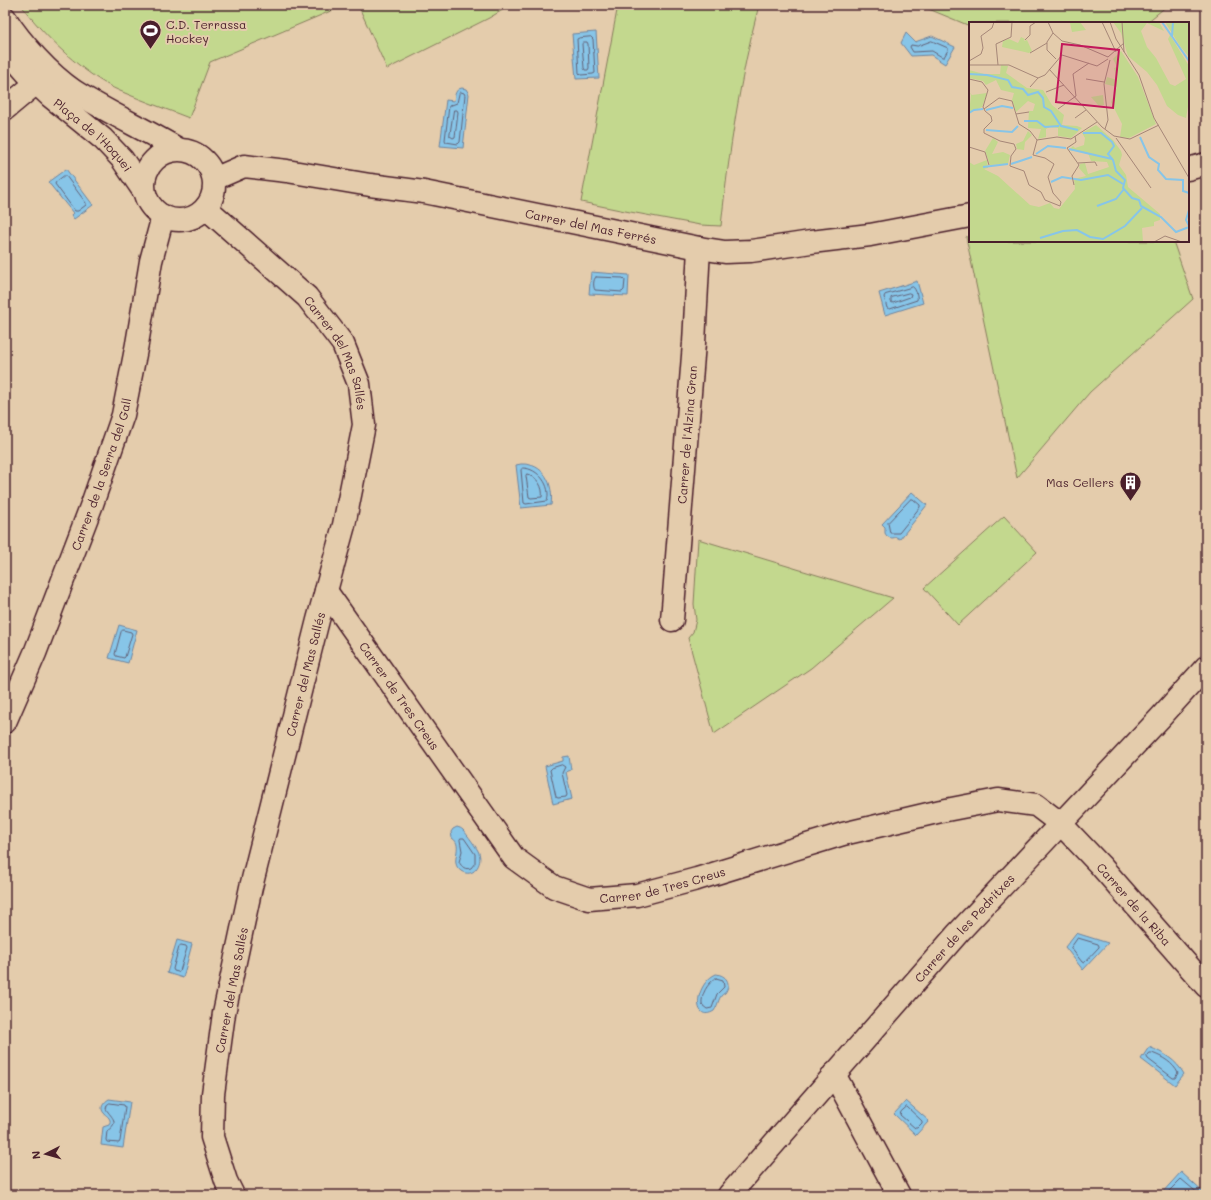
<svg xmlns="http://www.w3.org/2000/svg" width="1211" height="1200" viewBox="0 0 1211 1200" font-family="Mali,sans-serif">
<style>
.green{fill:#c3d88e;stroke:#867c5c}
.water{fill:#87c5e8;stroke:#6f839c}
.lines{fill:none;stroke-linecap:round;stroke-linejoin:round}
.shore{stroke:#626177;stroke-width:1}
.street-casing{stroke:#4a1f2b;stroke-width:25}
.street{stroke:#e4ccac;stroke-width:22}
.labels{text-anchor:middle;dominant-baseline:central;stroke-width:4;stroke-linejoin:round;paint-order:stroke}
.poi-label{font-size:12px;fill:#4a1f2b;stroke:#e4ccac;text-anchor:start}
.street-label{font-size:12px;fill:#4a1f2b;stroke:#e4ccac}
.inset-river{fill:none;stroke:#87c5e8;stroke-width:2}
.inset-road{fill:none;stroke:#a68778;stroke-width:1}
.view{fill:#c2185b;fill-opacity:0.15;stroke:#c2185b;stroke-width:2}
.inset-edge{fill:none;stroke:#4a1f2b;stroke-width:2}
</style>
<rect width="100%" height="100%" fill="#e4ccac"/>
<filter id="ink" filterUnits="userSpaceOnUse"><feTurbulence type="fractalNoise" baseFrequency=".025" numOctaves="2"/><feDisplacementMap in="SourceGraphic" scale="8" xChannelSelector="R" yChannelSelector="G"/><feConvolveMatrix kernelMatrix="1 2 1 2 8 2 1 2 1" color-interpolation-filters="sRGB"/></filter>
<g filter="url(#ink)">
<g class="green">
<path d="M21,5H345L210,62L189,118C166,109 143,101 120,91C85,76 43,35 21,5Z"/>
<polygon points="358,5 511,5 489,18 387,69"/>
<path d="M618,5H759C740,77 729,152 721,226L700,225L625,211L581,202Z"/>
<polygon points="919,5 1168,5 1146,23 970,23 970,26"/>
<polygon points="970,236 970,241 1173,241 1193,299 1090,392 1078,406 1017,478 966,237"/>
<polygon points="1004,516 1037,552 958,625 924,588"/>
<polygon points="698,539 893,598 811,668 714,734 688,638 693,632 696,620 694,604"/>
</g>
<g class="water">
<polygon points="596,32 599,78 576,79 572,34"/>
<polygon points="906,33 915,42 932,36 955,47 945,64 931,55 911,56 901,43"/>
<path d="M462,88L466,89L469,94L463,148L440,146L446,100L454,101C455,95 455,89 462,88Z"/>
<polygon points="66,169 93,205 74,219 71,215 73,213 48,182"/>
<polygon points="591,272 629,275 628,296 589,294"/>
<polygon points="917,281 923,303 885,315 879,293"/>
<path d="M521,464C544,463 554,484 551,505L521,508L516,465Z"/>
<path d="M912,492L927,505L900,539L896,537C892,539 887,538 885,533V527L882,524Z"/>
<polygon points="119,625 137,630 128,663 109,658"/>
<polygon points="569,756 571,770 566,772 572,799 553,804 545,766 563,761 563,757"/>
<path d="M457,827C460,828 461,828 463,830C466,833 478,849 479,853C483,864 473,879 461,871C448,862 465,846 452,838L451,832L453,829Z"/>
<polygon points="1076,933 1108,943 1083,970 1065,947"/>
<polygon points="177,940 192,944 183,978 167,973"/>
<path d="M716,974C726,975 732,983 725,993C718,996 719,1004 714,1011C692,1024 694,984 716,974Z"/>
<path d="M1149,1047C1164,1053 1176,1060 1184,1074L1175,1085L1141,1059Z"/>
<path d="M109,1099L130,1102L123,1148L101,1145L103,1127L109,1125C110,1122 111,1121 109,1118C107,1115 106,1116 104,1113C99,1108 104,1102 109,1099Z"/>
<polygon points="906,1101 929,1121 916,1135 894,1114"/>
<polygon points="1181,1172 1206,1195 1160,1195"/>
</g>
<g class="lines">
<g class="shore">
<polygon points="591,37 593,39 595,73 593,74 581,75 579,73 577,39 579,38"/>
<polygon points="932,41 948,48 948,50 944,57 942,57 932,51 913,52 910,47 911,45 917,46"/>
<polygon points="584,42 587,42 588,44 589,68 588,70 585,70 584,68 582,44"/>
<polygon points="461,92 464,93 465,95 460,142 458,144 446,142 445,140 449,106 457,103 459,94"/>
<polygon points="454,110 457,110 458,112 455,137 453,138 450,136"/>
<polygon points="64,176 66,176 86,203 86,205 78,211 75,211 55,184 56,182"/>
<path d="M596,277L623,278L625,280L624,290L622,292L595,290C593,287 593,279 596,277Z"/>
<path d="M913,287C916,289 918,297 917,300L890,309L887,308L884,297L885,295Z"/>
<polygon points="909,293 911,294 910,297 893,303 891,302 891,298"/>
<path d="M523,468C538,468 552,486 547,501L526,504L524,503L521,470Z"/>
<path d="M527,474C537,476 544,488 542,497L531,498L529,497L526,476Z"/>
<polygon points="911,499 913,499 920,505 920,507 899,533 890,533 888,523"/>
<polygon points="123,630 131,632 132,634 125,657 124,658 116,656 115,654 121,632"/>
<polygon points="562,765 565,767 562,773 567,795 566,797 558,798 556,797 550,770 552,768"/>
<path d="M461,838H464L475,854V863L471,868C465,870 462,867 459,862L462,851L460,840Z"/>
<polygon points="1078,938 1098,944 1099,946 1099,947 1084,963 1082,962 1071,948"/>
<polygon points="181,945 186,946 187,948 180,971 178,972 174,971 173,969 179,947"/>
<path d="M716,978L723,980L724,987L717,994L712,1008L707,1009L702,1005C701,994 707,984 716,978Z"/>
<path d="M1150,1053H1152C1163,1057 1173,1063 1178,1073L1175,1078H1173L1148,1059L1147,1057Z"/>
<path d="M110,1103L124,1105L125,1107L120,1141L119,1143L107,1142L106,1140L107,1131C120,1122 112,1118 106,1109L107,1105Z"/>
<polygon points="907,1107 922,1121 922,1123 917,1128 915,1128 900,1115 901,1112"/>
<polyline points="1165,1195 1181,1179 1200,1195"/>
</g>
<defs>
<g id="street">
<path d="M5,18C21,43 49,74 74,91C107,112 144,129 178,149"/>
<path id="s1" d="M5,48L32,79L50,96L103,139L122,159L143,190"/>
<polyline points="5,109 47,74"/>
<circle cx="179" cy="185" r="35"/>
<polyline points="1188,169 1206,164"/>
<path id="s2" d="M214,179L244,166L287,171L370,185L424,192L699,248L725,252L751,251L811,242L870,235L970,216"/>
<path id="s3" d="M206,208L307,297L343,344L359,384L364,425L344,525L318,620L251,887L224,1013L213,1094L212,1137L226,1181L233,1195"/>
<path id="s4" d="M326,591L514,858L554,887L589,899L637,895L697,879L843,834L941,811L998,800L1036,805L1061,824L1100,865L1206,986"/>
<path id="s5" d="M672,620L694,343L699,248"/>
<path id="s6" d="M5,722L35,653L92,504L123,415L137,344L151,261L163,216"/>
<polyline points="834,1074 899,1195"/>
<path id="s7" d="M729,1195L958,933L1160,718L1206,667"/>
</g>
</defs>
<use href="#street" class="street-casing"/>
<use href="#street" class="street"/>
</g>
</g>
<defs>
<symbol id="stadium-pin" viewBox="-11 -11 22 30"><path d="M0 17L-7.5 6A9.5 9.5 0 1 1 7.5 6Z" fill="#4a1f2b" stroke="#e4ccac"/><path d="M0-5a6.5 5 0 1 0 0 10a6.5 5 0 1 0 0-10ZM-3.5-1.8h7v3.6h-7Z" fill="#fff"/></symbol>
<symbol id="building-pin" viewBox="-11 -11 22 30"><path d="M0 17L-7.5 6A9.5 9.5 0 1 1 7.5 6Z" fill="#4a1f2b" stroke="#e4ccac"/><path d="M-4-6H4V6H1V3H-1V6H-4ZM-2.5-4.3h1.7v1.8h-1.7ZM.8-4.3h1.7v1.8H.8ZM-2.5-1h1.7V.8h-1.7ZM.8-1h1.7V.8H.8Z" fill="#fff"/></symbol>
</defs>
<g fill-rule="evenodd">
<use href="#stadium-pin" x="138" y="18" width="25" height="34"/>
<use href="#building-pin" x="1118" y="470" width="25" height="34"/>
</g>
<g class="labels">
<g class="poi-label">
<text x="166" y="24">C.D. Terrassa<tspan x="166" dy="14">Hockey</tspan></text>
<text x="1114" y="482" text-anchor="end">Mas Cellers</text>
</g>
<g class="street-label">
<text stroke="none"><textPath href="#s1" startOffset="124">Plaça de l'Hoquei</textPath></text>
<text stroke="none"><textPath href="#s2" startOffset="385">Carrer del Mas Ferrés</textPath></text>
<text stroke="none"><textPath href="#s3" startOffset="199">Carrer del Mas Sallés</textPath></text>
<text stroke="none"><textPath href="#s5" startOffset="186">Carrer de l'Alzina Gran</textPath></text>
<text stroke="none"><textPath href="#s6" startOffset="266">Carrer de la Serra del Gall</textPath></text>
<text transform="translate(305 674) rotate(-76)">Carrer del Mas Sallés</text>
<text stroke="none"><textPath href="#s4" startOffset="128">Carrer de Tres Creus</textPath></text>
<text stroke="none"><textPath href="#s4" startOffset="488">Carrer de Tres Creus</textPath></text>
<text stroke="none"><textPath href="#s4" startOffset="1013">Carrer de la Riba</textPath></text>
<text stroke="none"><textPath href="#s7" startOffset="356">Carrer de les Pedritxes</textPath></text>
<text transform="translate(231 990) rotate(-79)">Carrer del Mas Sallés</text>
</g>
</g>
<g transform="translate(969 22)">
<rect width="220" height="220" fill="#e4ccac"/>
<path d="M111,0L117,8L103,10L101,1ZM144,0H190L195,9L178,1L172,9L178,25L187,36L201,62L206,64L217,57L199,17L201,13L220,44V79L217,96L209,93L198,84L188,63L178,50L159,34L152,11ZM196,0H220V35L211,24ZM52,15L56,17L55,19L58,18L63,29L60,31L33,25L34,19L40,17L49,21ZM152,29L169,55L187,102L160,116L151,115L153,102L142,80L148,65L136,62L138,55L148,58L145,46L148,45L144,37ZM32,43L39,44L37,51L58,66L74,68L83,83L95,93L93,103L108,104L113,106L102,116L89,114V106L81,105L77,107V115L69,117L72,107L59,106L60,89H64L66,82L59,79L47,90L43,78L45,71L32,68L27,58L17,63L14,59L0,56V48L15,52H31ZM0,70L3,73L18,71L13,85L0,91L2,73ZM134,73L135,83L130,84L122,75ZM127,103L144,118L152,129L153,133L150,143L157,153L159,165L191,192V198L185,200V204L173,206L174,220H0V140L5,143L18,138L19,146L15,147L29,154L61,183L70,185L81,181L85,186L90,187L106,167L105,157L117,154L110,146L111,142L116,141L119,152L140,145L138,140L122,139L119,131L100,128L104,124L106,126L115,123L116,116L113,111ZM59,109L63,113L56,120L55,128L48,127L47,122L54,119ZM24,116L29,120L23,132L34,130L41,133L39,142L21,143L16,129Z" fill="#c3d88e"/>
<path class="inset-river" d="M193,0L220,39M203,14L204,0M0,52L18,53L39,58L43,65L54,67L59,73L69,70L74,76L75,85L82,89L92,104L109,108M17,88L33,84L44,86M0,91L5,88L14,87M55,99H68L76,105L90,104M17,108L43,110L49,104M114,111H132L143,120L145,124L139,132L144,138L147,149L156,158L154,166L163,176L170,178L172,184L192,195L207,210L220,205M171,115L180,135L190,142L189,148L197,157L214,158V169L220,171M100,127L143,137M67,132L79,124L97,126M42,142L63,135M14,145L39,142M82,160L93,155L112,158L139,153L154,162M128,184L147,177L155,167M220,188L217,198L220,204M71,216L94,209L108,208L121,215L134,217L156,204L173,186"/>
<path class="inset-road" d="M79,0L84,11L93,19L111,23L139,35M88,0H101M133,0L147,30M141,0L147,17L170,53L185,96L220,156M153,0L155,30M84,11L78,20V28L87,37M56,18L61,13V4L67,0M61,31L78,21M139,35L155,21M0,39L12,32L14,26L12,14L23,6L25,0M0,43H40L69,56L76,53L93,33L128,44L139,37M29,43L27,22L42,15L43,0M80,47L133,105L145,114L161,117L190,103M0,57L13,60L19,68L14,85L16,89L22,94L23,99L15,107V111L31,119L45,122L47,127L42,134L41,144L55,149L60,163L72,170L76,178L91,184L92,180L84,171L79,155L85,142L76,136L64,133L68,118L61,109L50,102L43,79L30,76L15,87M117,57L135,60M61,65L69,56M77,70L95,63M89,87L107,74L104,52L120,41M47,92L60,90M106,96L117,88M136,107L139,98L135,62L141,38M147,116L182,166M68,118L88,115L102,117L128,100M0,125L16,130L20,143M109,141L126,140L128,144M105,163L103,154L110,143L98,126L107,120L106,114M185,220L196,214L213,220"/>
<path class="view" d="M93,22L150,28L144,86L87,80Z"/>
<rect width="220" height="220" class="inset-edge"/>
</g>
<rect width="1211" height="1200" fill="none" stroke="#e4ccac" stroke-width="20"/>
<rect x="10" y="10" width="1191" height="1180" fill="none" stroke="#4a1f2b" stroke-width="1.5" filter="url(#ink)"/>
<g transform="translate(46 1154) rotate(264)" stroke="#e4ccac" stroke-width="3" paint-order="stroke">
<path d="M0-3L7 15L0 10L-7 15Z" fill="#4a1f2b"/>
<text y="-6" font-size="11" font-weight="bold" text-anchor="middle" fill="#4a1f2b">N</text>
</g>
</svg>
